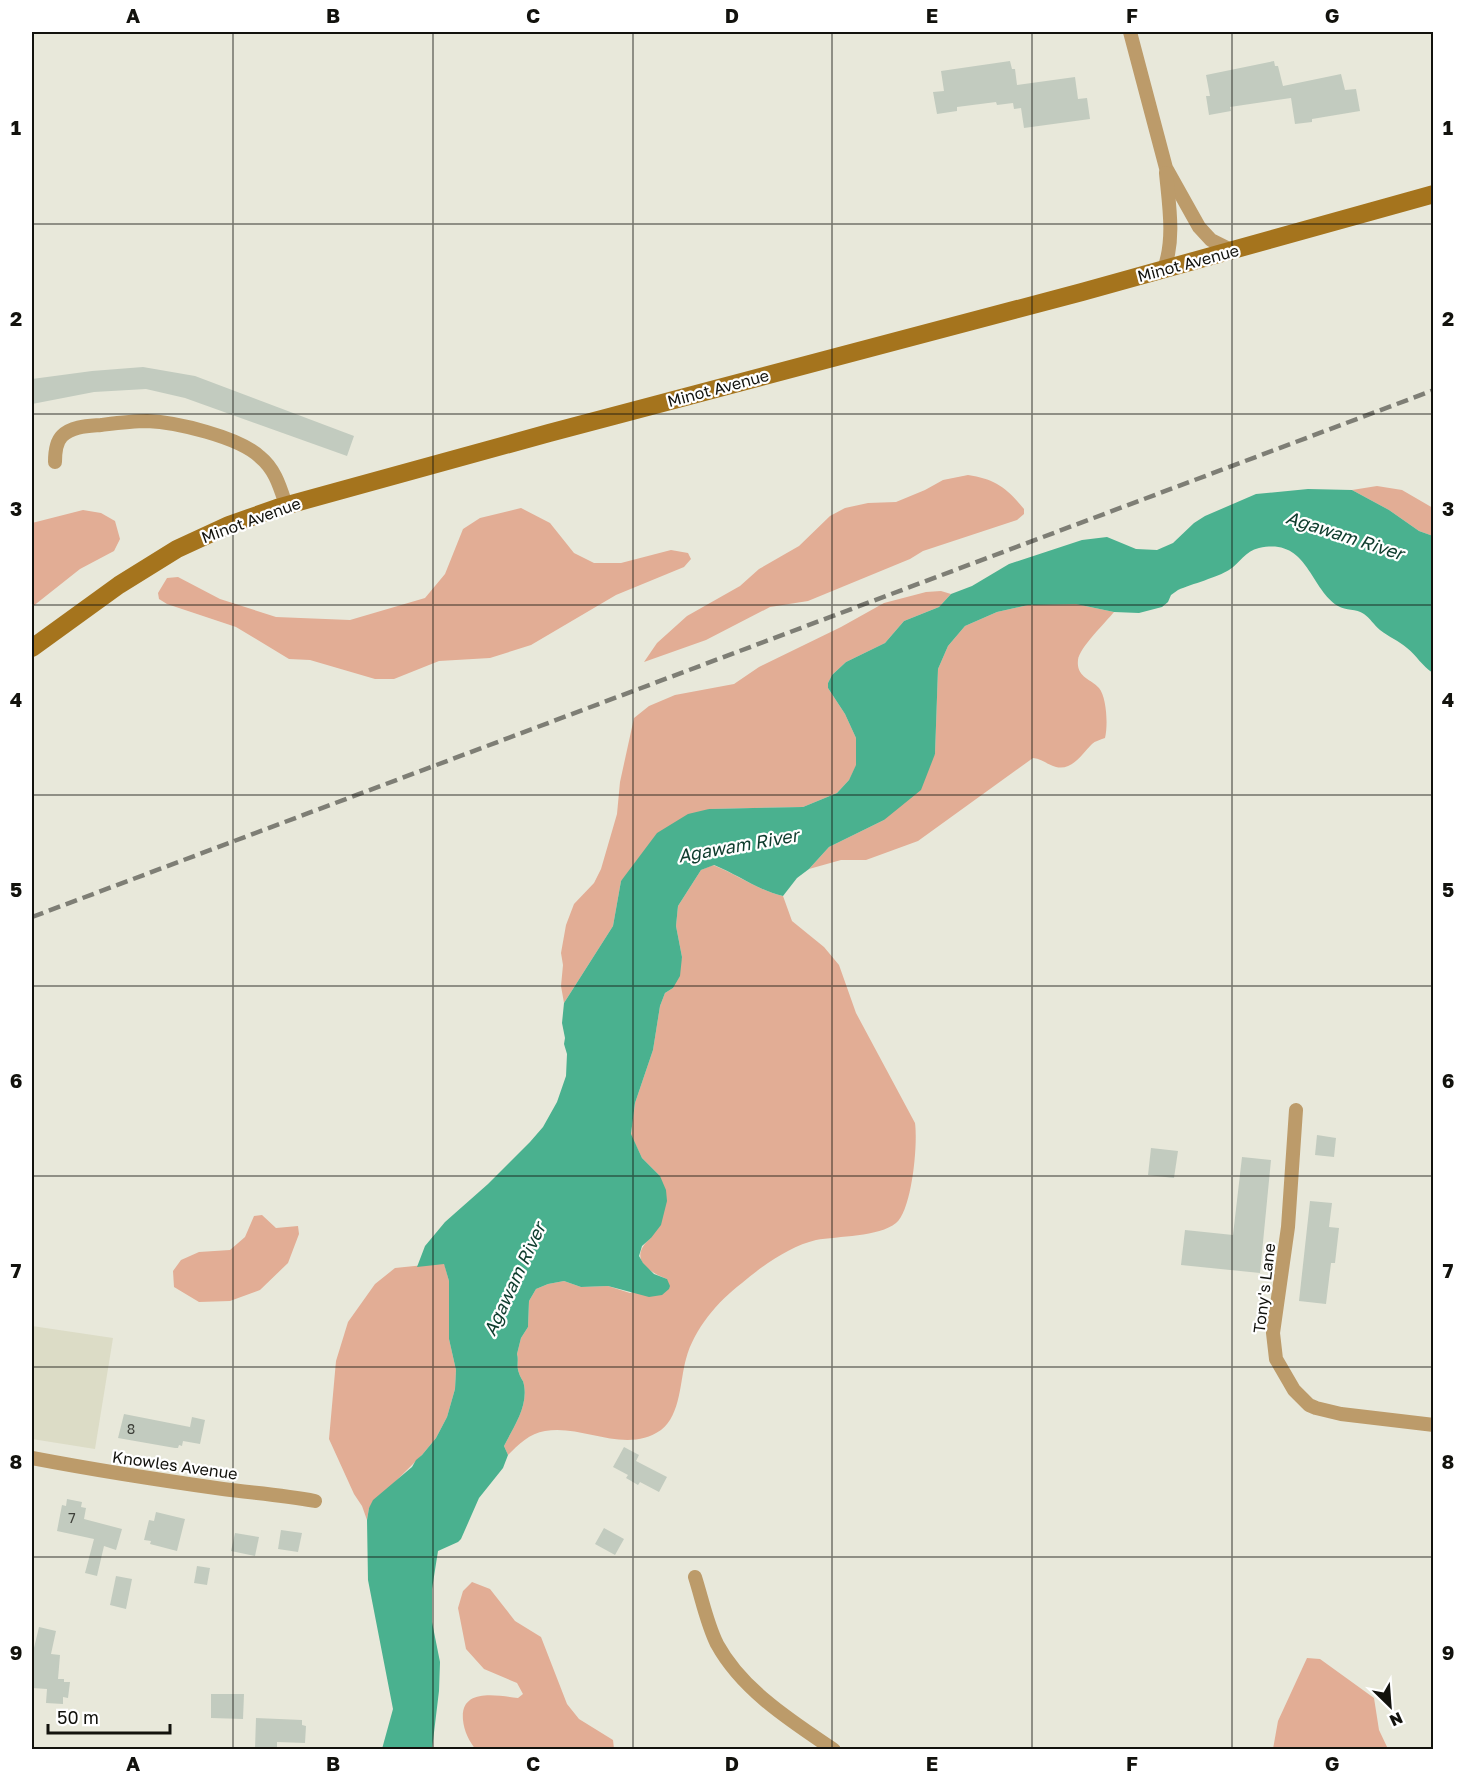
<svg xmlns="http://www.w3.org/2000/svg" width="1465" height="1781" viewBox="0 0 1465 1781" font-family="'Golos Text',sans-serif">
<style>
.built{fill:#dcdcc6}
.green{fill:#e2ad95}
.water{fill:#4ab18f}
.building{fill:#c2cbbf}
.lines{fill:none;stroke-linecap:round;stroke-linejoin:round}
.street{stroke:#bc9b6a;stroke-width:14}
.secondary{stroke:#a5741d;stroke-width:18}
.rail{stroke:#7e7e75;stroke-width:4.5;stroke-dasharray:12 6;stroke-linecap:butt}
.grid{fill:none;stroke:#12120d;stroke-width:1.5;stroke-opacity:0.55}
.labels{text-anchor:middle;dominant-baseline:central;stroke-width:4.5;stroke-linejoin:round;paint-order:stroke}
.number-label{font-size:14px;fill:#3e403a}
.street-label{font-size:16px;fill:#12120d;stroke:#fff}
.water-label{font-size:18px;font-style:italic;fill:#0e3c2d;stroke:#fff}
.neatline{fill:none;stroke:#12120d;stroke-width:2}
.grid-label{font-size:20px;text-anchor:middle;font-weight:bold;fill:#12120d}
</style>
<rect width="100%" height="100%" fill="#e8e8da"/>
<polygon class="built" points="32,1326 113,1338 95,1449 32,1439"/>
<g class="green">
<path d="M968,475C995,479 1007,488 1024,509V514L1017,520L923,551L910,559L808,601L770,607L706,640L644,662L657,643L687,616L740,586L759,569L799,546L830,516L845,508L868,503L896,502L925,490L943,480Z"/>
<polygon points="1377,486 1402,490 1433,508 1433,536 1419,531 1389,510 1352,490"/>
<polygon points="521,508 550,523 574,553 594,563 621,563 671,550 688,553 691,559 684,567 616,595 531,645 490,658 439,661 394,679 375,679 310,660 289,659 236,627 167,604 159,599 158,593 167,578 178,577 220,599 276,617 350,620 425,598 445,574 463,529 480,518"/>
<polygon points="83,510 101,513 115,521 120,539 114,551 80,569 32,607 32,523"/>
<polygon points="941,591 951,594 939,607 904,621 885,643 846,662 832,675 828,683 828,688 845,714 856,738 856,766 849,780 837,793 803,807 709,809 621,881 613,926 564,1003 561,986 563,965 561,953 566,925 574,904 594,883 601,869 617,814 620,782 634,718 649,706 675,695 734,684 759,667 841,627 884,603 926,592"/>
<path d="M1076,604L1114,612C1106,622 1079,648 1078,660C1076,677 1091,679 1099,688C1107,698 1108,726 1105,738C1100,740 1095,741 1092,744C1082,754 1072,771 1056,767C1048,765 1042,759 1033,758L918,841L866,860H841L809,869L829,847L884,820L935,754L938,669L948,646L965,626L997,612L1028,605Z"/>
<path d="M713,865C739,875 755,889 783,896L792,921L824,947L839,965L856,1013L915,1123C918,1144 912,1210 896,1223C879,1237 838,1236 816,1240C790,1246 762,1266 742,1283C718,1301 694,1329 686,1359C680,1380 681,1415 661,1430C625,1455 583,1424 545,1431C530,1433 518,1445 508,1455L504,1446C514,1426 530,1404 523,1381C522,1380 519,1374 519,1373C516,1366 519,1360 517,1354L521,1338L528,1327L529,1301L536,1289L548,1284L564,1281L581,1287L608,1286L630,1293L667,1279C646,1271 628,1257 651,1238L660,1176L642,1158L631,1135L635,1103L653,1050L660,1006L665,993L673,988L682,957L676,926L678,906L701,870Z"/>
<polygon points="262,1215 276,1228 298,1226 299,1234 288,1263 260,1290 230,1301 199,1302 174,1287 173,1271 181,1260 199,1252 230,1250 245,1237 254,1216"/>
<polygon points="444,1263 449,1281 449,1339 456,1370 455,1389 447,1417 436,1438 422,1455 369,1508 367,1520 362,1506 354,1494 329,1439 336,1361 348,1322 375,1284 395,1268"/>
<path d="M472,1582L490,1589L515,1621L541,1637L567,1704L579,1719L613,1740L614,1749L476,1750C469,1741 464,1731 463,1720C460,1687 498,1696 518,1698L523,1694L517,1683L484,1669L466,1649L458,1608L463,1591Z"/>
<polygon points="1307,1658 1320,1659 1374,1698 1379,1730 1388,1749 1273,1749 1278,1721"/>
</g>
<path class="water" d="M1308,489L1352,490L1389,510L1419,531L1433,536V673C1422,666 1417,656 1407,648C1399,641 1389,637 1380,630C1374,625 1370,618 1364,614C1356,608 1346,611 1338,606C1309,588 1308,537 1259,548C1245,551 1240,563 1229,570C1218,577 1192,584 1178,590L1171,595L1168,602L1162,607L1139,613L1114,612L1076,604L1028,605L997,612L965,626L948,646L938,669L935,754L921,790L884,820L829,847L809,869L797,878L783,896C755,889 739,875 714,865L701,870L678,906L676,926L682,957L680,976L673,988L665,993L660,1006L653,1050L635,1103L631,1134L642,1158L660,1176L666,1190L667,1201L661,1225L651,1238L642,1246L639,1256L643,1263L654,1274L667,1279L670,1286L669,1289L662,1295L649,1297L608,1286L581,1287L564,1281L548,1284L536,1289L529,1301L528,1327L521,1338L517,1354C519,1360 516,1366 519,1373C519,1374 522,1380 523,1381C530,1404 514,1426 504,1446L508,1455L503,1468L479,1498L461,1539L458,1542L438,1551L432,1589V1622L440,1662L439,1691L432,1749H382L393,1709L368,1580L367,1520L369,1508L373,1500L412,1467L416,1460L422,1455L436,1438L447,1417L455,1389L456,1370L449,1339V1281L444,1264L417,1267L425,1246L445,1222L488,1184L530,1142L543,1127L557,1102L566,1076L567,1054L564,1044L565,1038L562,1023L564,1003L613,926L621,881L657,833L688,814L709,809L803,807L837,793L849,780L856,765V738L845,714L828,688V683L832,675L846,662L885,643L904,621L939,607L951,594L972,586L1009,564L1082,540L1107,537L1136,549L1157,550L1173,543L1194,523L1205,516L1256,494Z"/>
<g class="building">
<polygon points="1010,61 1012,69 1015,69 1017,85 1075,77 1078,99 1087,98 1090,119 1024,128 1021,108 1014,109 1013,103 997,105 996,102 957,107 957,111 937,114 933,92 944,91 941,71"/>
<polygon points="1274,61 1275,66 1278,66 1283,86 1341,74 1345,90 1356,89 1360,111 1312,119 1312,122 1295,124 1291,98 1230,107 1231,111 1209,115 1206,96 1210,96 1206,75"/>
<polygon points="143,367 195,376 354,436 347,456 185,398 146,389 94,392 32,404 32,379 92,371"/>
<polygon points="1317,1135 1336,1138 1334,1157 1315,1155"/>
<polygon points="1151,1148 1178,1151 1174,1178 1148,1175"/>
<polygon points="1242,1157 1271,1160 1260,1273 1181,1265 1185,1230 1233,1235"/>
<polygon points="1310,1201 1332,1203 1329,1227 1339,1228 1335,1263 1331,1263 1326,1304 1299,1301"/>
<polygon points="124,1414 190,1427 192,1417 205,1420 200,1444 183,1441 182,1446 179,1445 178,1448 175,1448 118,1438"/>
<polygon points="624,1447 639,1455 636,1461 667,1477 659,1492 640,1482 638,1485 626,1478 628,1475 613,1467"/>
<polygon points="67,1499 82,1502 81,1507 86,1508 84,1519 122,1529 116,1550 104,1546 97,1576 85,1573 94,1539 57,1531 62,1505 66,1506"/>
<polygon points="156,1512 185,1519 177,1551 150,1544 151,1541 144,1540 149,1520 154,1521"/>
<polygon points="604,1528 624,1539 615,1555 595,1544"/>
<polygon points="281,1530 302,1533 298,1552 278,1549"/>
<polygon points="235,1533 259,1537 255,1556 231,1551"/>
<polygon points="197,1566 210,1568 207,1585 194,1583"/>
<polygon points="116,1576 132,1579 126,1609 110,1605"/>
<polygon points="39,1627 56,1631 51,1654 60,1655 58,1679 64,1679 64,1682 70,1682 68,1698 63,1697 63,1704 46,1703 47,1689 32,1688 33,1652"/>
<polygon points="211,1694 244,1694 243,1719 211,1718"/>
<polygon points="256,1718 302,1720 302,1725 306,1726 305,1743 277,1742 277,1749 255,1749"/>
</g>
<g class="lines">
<g class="street">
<polyline points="1130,32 1166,168 1199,227 1211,240 1233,251"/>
<path d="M1164,269C1175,239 1169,205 1166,173"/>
<path d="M55,462C55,453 56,442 62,436C72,426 89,426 101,425C117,423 132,421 147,421C176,422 239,437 260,457C275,469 280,487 286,505"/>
<polyline points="1296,1110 1288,1227 1273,1333 1276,1359 1294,1390 1309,1405 1316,1408 1341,1414 1434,1425"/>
<path d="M32,1458C95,1470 159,1480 223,1489C254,1493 284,1495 315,1501"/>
<path d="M695,1577C702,1599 707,1624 717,1644C742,1690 791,1721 834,1750"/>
</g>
<polyline class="secondary" points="32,648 119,585 177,549 229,525 277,508 549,433 1082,292 1434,194"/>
<polyline class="rail" points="32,917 1434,390"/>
</g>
<path class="grid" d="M233,32V1750M433,32V1750M633,32V1750M832,32V1750M1032,32V1750M1232,32V1750M32,224H1434M32,414H1434M32,605H1434M32,795H1434M32,986H1434M32,1176H1434M32,1367H1434M32,1557H1434"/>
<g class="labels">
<g class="number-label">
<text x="131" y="1428">8</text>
<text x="72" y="1517">7</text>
</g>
<g class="street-label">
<text transform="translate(1188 263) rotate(-15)">Minot Avenue</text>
<text transform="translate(718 388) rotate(-15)">Minot Avenue</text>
<text transform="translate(251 520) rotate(-20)">Minot Avenue</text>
<text transform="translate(1264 1288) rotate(-83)">Tony's Lane</text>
<text transform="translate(175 1465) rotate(8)">Knowles Avenue</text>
</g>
<g class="water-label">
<text transform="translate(1345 535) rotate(18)">Agawam River</text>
<text transform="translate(738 845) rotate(-10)">Agawam River</text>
<text transform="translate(514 1279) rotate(-65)">Agawam River</text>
</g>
</g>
<rect width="1465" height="1781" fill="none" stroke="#ffffff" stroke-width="66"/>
<g transform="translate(1390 1706) rotate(155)" stroke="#ffffff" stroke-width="4.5" paint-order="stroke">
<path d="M0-4.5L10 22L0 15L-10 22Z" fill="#12120d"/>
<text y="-9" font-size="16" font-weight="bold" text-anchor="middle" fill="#12120d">N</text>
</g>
<path d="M48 1724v9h122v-9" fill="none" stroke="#12120d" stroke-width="3"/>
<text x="57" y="1724" font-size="18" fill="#12120d" stroke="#ffffff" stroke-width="4.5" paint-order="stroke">50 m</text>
<rect x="33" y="33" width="1399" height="1715" class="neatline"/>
<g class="grid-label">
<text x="133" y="23">A</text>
<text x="333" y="23">B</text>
<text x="533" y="23">C</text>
<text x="732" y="23">D</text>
<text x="932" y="23">E</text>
<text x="1132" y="23">F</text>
<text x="1332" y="23">G</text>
<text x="16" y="135">1</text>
<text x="1448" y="135">1</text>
<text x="16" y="326">2</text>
<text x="1448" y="326">2</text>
<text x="16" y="516">3</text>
<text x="1448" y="516">3</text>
<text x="16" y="707">4</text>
<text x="1448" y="707">4</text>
<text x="16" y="897">5</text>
<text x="1448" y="897">5</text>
<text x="16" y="1088">6</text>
<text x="1448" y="1088">6</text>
<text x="16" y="1278">7</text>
<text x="1448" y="1278">7</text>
<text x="16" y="1469">8</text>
<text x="1448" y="1469">8</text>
<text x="16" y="1660">9</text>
<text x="1448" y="1660">9</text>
<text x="133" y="1771">A</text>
<text x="333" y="1771">B</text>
<text x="533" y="1771">C</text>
<text x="732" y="1771">D</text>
<text x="932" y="1771">E</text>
<text x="1132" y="1771">F</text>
<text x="1332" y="1771">G</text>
</g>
</svg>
